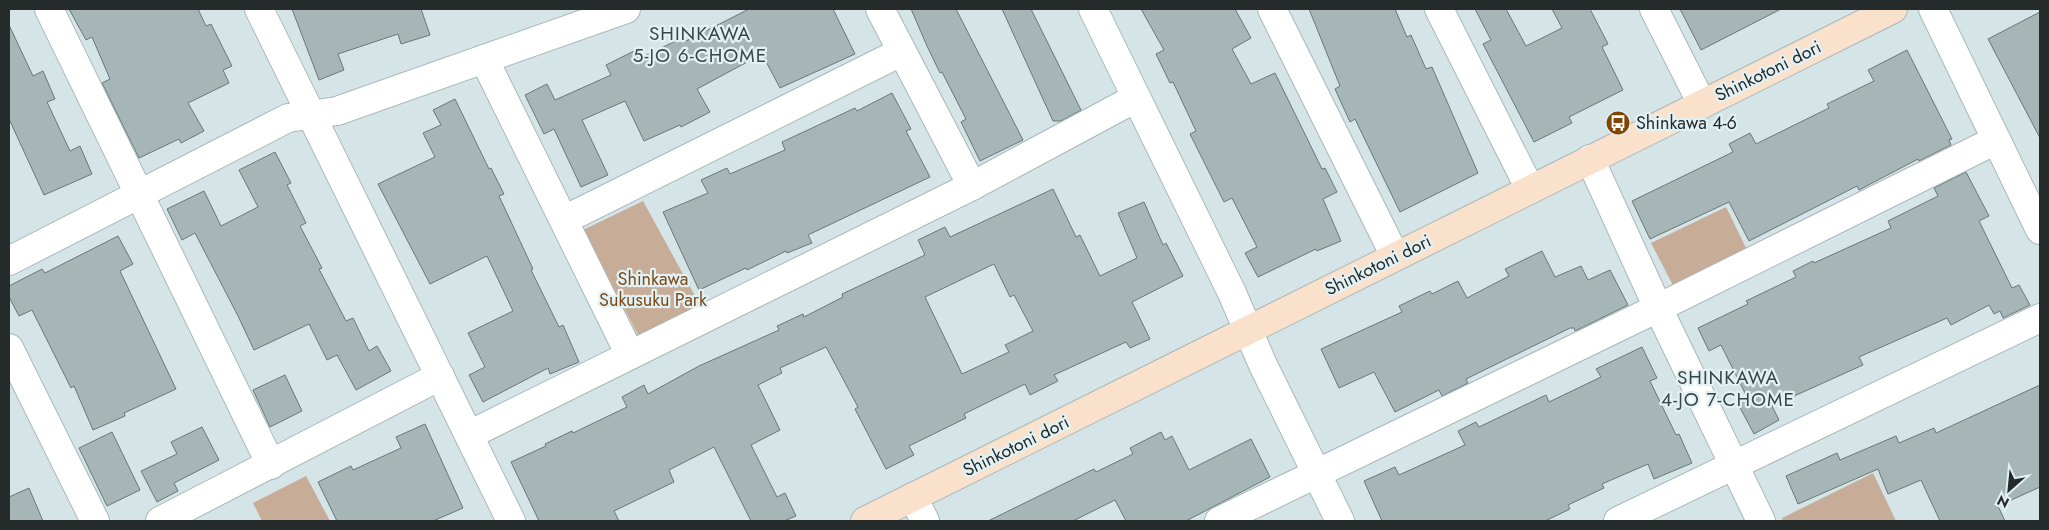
<svg xmlns="http://www.w3.org/2000/svg" width="2049" height="530" viewBox="0 0 2049 530" font-family="Jost,sans-serif">
<style>
.green{fill:#c7ac97}
.building{fill:#a6b5b6;stroke:#697779;fill-rule:evenodd}
.lines{fill:none;stroke-linecap:round;stroke-linejoin:round}
.street-casing{stroke:#a9b8ba;stroke-width:30}
.secondary-casing{stroke:#a9b8ba;stroke-width:30}
.street{stroke:#fff;stroke-width:28}
.secondary{stroke:#fae1cc;stroke-width:28}
.labels{text-anchor:middle;dominant-baseline:central;stroke-width:4.5;stroke-linejoin:round;paint-order:stroke}
.street-label{font-size:18px;fill:#252a2b;stroke:#e2f2f4}
.poi-label{font-size:18px;fill:#252a2b;stroke:#e2f2f4;text-anchor:start}
.park-label{font-size:18px;fill:#7d4918;stroke:#e2f2f4}
.neighbourhood-label{font-size:19px;letter-spacing:1px;fill:#394647;stroke:#e2f2f4}
</style>
<rect width="100%" height="100%" fill="#d5e5e7"/>
<g class="green">
<polygon points="643,201 700,305 638,335 583,230"/>
<polygon points="1726,207 1749,254 1676,291 1651,243"/>
<polygon points="1873,473 1896,521 1783,521 1782,518"/>
<polygon points="306,476 330,521 262,521 253,503"/>
</g>
<g class="building">
<polygon points="69,9 198,9 206,26 211,24 232,66 223,70 229,83 188,103 204,131 181,143 179,139 139,158 102,83 110,79 92,37 86,40"/>
<polygon points="292,9 421,9 430,35 401,44 398,34 338,54 344,70 319,80"/>
<polygon points="749,9 833,9 855,54 780,88 762,54 697,89 710,112 681,127 680,125 644,141 625,101 582,120 608,175 581,187 554,129 544,134 525,95 547,84 555,100 611,75 606,65 634,51 638,59 682,38 684,42"/>
<polygon points="911,9 956,9 1023,140 980,161 961,122 966,119 942,72 940,73 927,46"/>
<polygon points="1002,9 1031,9 1081,110 1061,121 1053,121"/>
<polygon points="1141,9 1235,9 1251,38 1232,49 1251,84 1275,73 1322,169 1325,168 1337,192 1323,199 1341,241 1317,251 1316,249 1258,277 1245,253 1257,247 1232,198 1224,202 1190,134 1196,131 1173,82 1170,83 1156,54 1164,50"/>
<polygon points="1309,9 1395,9 1407,37 1411,35 1426,69 1432,67 1478,173 1400,212 1355,119 1350,122 1335,89 1340,86"/>
<polygon points="1475,9 1506,9 1526,46 1562,28 1552,9 1590,9 1608,44 1602,47 1623,90 1569,117 1572,123 1534,142 1483,44 1491,40"/>
<polygon points="1680,9 1781,9 1701,50"/>
<polygon points="2040,12 2040,138 1988,39"/>
<polygon points="9,25 33,76 43,71 55,99 47,102 70,151 80,146 92,174 44,195 9,119"/>
<polygon points="1907,50 1952,139 1949,140 1951,145 1919,161 1918,159 1859,190 1857,186 1749,241 1729,202 1650,239 1632,201 1733,152 1729,144 1750,133 1756,144 1829,108 1827,104 1874,81 1868,70"/>
<polygon points="892,93 911,129 906,131 930,177 808,235 812,243 787,253 786,251 747,270 746,268 699,290 663,212 708,193 701,180 727,168 730,174 785,150 782,142 855,108 857,111"/>
<polygon points="455,99 489,169 491,168 504,194 499,196 533,269 531,270 559,327 563,325 579,362 550,374 548,368 483,402 469,375 485,367 468,333 513,311 487,256 430,284 378,184 435,157 423,133 441,125 433,110"/>
<polygon points="275,152 291,183 287,185 306,223 300,226 322,268 319,269 346,321 353,318 369,351 377,346 391,371 356,390 337,355 327,360 309,324 254,350 238,316 195,233 182,240 167,209 204,191 221,226 258,207 239,170"/>
<polygon points="1966,172 1989,216 1979,221 2012,288 2019,285 2030,305 2003,318 2000,311 1994,314 1989,305 1951,325 1947,318 1859,357 1863,365 1772,406 1779,420 1754,434 1737,402 1747,397 1721,345 1709,351 1698,328 1748,304 1746,301 1796,277 1793,271 1813,261 1814,263 1891,228 1888,221 1938,196 1934,188"/>
<path d="M1053,189L1076,237L1080,235L1100,276L1137,258L1118,213L1144,202L1163,245L1166,243L1183,276L1132,302L1150,339L1130,348L1126,342L1054,375L1058,381L1030,395L1025,384L964,414L966,418L909,446L914,455L886,469L855,409L858,407L826,347L780,368L782,373L758,385L780,430L751,445L777,497L785,493L796,516L784,521H751L714,447L669,470L674,482L614,511L619,521H539L511,462L546,446L545,444L572,431L573,433L627,407L622,397L644,385L648,394L699,366L779,330L777,326L803,314L804,317L843,297L842,294L925,255L918,240L945,227L950,237ZM994,264L1010,297L1014,295L1033,331L1005,345L1009,352L962,374L925,297Z"/>
<polygon points="118,236 133,264 120,271 176,389 124,413 125,416 93,430 74,386 71,388 32,310 19,316 9,297 9,286 42,269 45,273"/>
<polygon points="1542,251 1555,277 1581,266 1588,280 1610,270 1628,305 1575,331 1574,328 1570,328 1466,379 1468,383 1442,396 1439,390 1395,412 1374,372 1339,388 1321,349 1402,312 1399,306 1430,291 1432,294 1458,281 1467,298 1509,276 1505,269"/>
<polygon points="1642,347 1657,378 1650,381 1676,435 1679,434 1692,463 1654,479 1648,464 1602,484 1604,488 1568,505 1570,509 1545,521 1382,521 1364,481 1395,467 1399,475 1465,445 1458,431 1476,422 1479,427 1546,395 1549,402 1601,377 1596,369"/>
<polygon points="285,375 302,411 270,427 253,390"/>
<polygon points="2040,385 2040,487 1998,506 2005,521 1940,521 1921,480 1888,494 1878,469 1798,504 1786,476 1837,453 1840,460 1896,436 1899,443 1934,428 1936,433"/>
<polygon points="425,424 463,508 433,521 337,521 318,482 351,466 353,470 401,448 396,437"/>
<polygon points="202,427 219,460 174,483 178,491 157,502 141,471 177,454 171,442"/>
<polygon points="112,432 140,490 107,506 79,448"/>
<polygon points="1161,432 1165,440 1172,436 1189,470 1251,439 1270,477 1186,521 1126,521 1115,500 1073,521 988,521 1094,469 1096,472 1133,454 1130,448"/>
<polygon points="29,488 43,521 9,521 9,497"/>
</g>
<g class="lines">
<defs>
<g id="street">
<polyline points="49,9 271,465"/>
<polyline points="259,9 511,521"/>
<polyline points="880,9 972,186"/>
<polyline points="1093,9 1232,293 1263,365 1340,521"/>
<polyline points="1272,9 1395,256"/>
<polyline points="1439,9 1530,189"/>
<polyline points="1654,9 1702,104"/>
<polyline points="1933,9 2040,230"/>
<polyline points="484,59 630,355"/>
<polyline points="1590,159 1658,308 1761,521"/>
<polyline points="564,220 901,52"/>
<polyline points="9,261 288,118 337,111 626,9"/>
<polyline points="9,348 95,521"/>
<polyline points="469,435 972,186 1136,98"/>
<polyline points="913,497 925,521"/>
<polyline points="160,521 440,376"/>
<polyline points="1219,521 1658,308 1996,140"/>
<polyline points="1618,521 2040,318"/>
</g>
<polyline id="secondary" points="865,521 1893,9"/>
</defs>
<use href="#street" class="street-casing"/>
<use href="#secondary" class="secondary-casing"/>
<use href="#street" class="street"/>
<use href="#secondary" class="secondary"/>
</g>
<defs>
<symbol id="bus-disc" viewBox="-11 -11 22 22"><circle r="9.5" fill="#814500" stroke="#e2f2f4"/><path d="M-5-6H5V4H4V6H2V4H-2V6H-4V4H-5ZM-3.5-4V0h7V-4ZM-3.5 1.2v1.5H-2V1.2ZM2 1.2v1.5H3.5V1.2Z" fill="#fff"/></symbol>
</defs>
<g fill-rule="evenodd">
<use href="#bus-disc" x="1604" y="109" width="28" height="28"/>
</g>
<g class="labels">
<g class="street-label">
<text transform="translate(1768 71) rotate(-26)">Shinkotoni dori</text>
<text transform="translate(1378 265) rotate(-26)">Shinkotoni dori</text>
<text transform="translate(1016 446) rotate(-26)">Shinkotoni dori</text>
</g>
<g class="poi-label">
<text x="1636" y="123">Shinkawa 4-6</text>
</g>
<g class="park-label">
<text x="653" y="279">Shinkawa<tspan x="653" dy="21">Sukusuku Park</tspan></text>
</g>
<g class="neighbourhood-label">
<text x="700" y="33">SHINKAWA<tspan x="700" dy="22">5-JO 6-CHOME</tspan></text>
<text x="1728" y="377">SHINKAWA<tspan x="1728" dy="22">4-JO 7-CHOME</tspan></text>
</g>
</g>
<rect width="2049" height="530" fill="none" stroke="#252a2b" stroke-width="20"/>
<g transform="translate(2009 490) rotate(207)" stroke="#e2f2f4" stroke-width="4" paint-order="stroke">
<path d="M0-4L9 19L0 12L-9 19Z" fill="#252a2b"/>
<text y="-8" font-size="14" font-weight="bold" text-anchor="middle" fill="#252a2b">N</text>
</g>
</svg>
